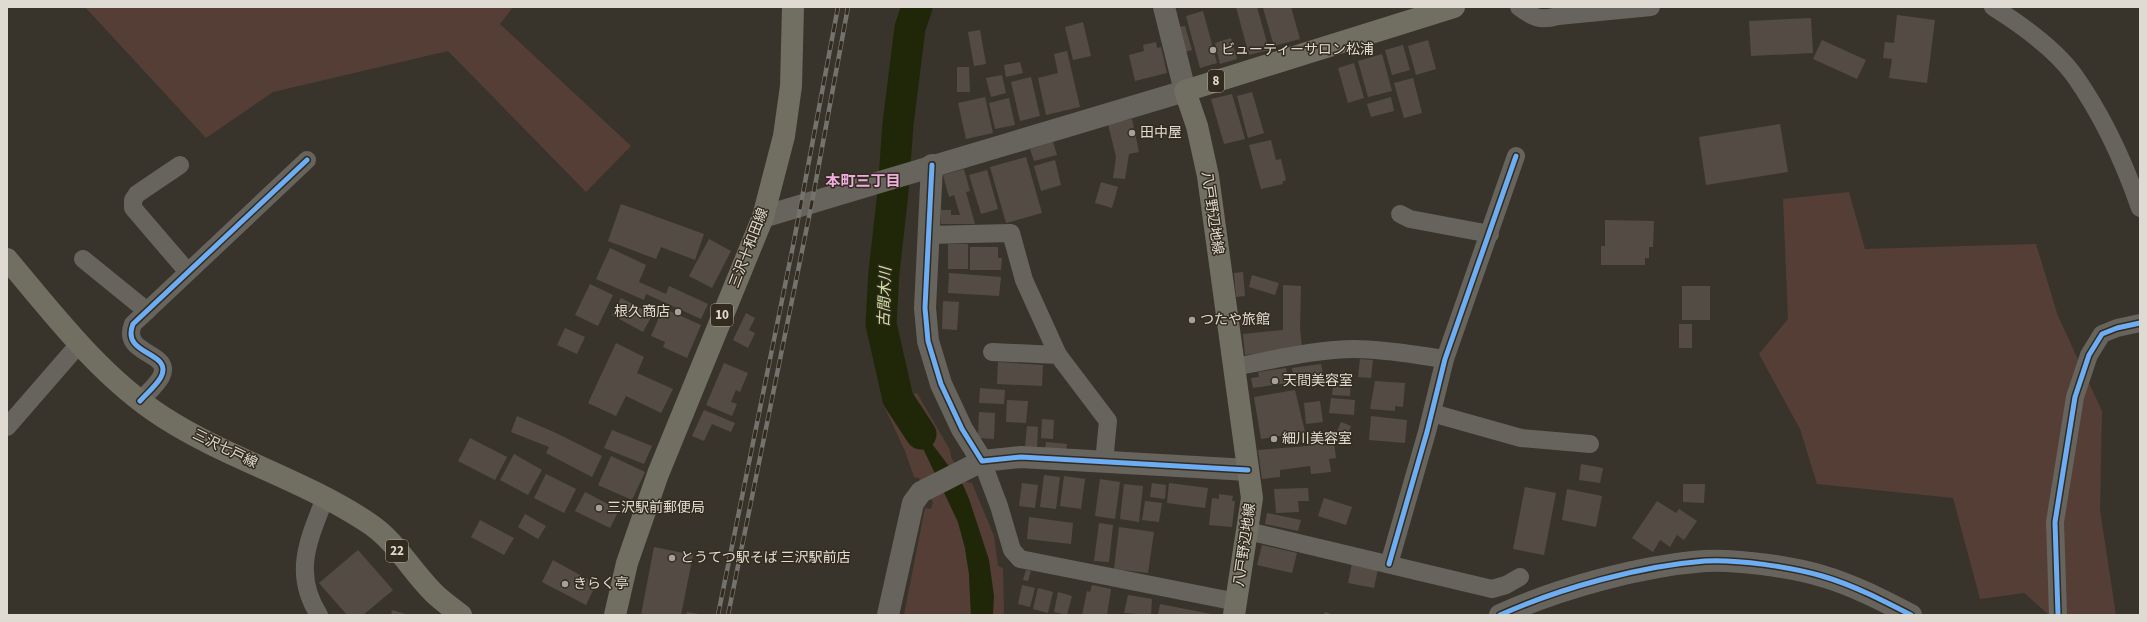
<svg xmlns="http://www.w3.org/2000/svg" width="2147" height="622" viewBox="0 0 2147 622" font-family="'Source Sans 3','Noto Sans JP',sans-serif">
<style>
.green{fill:#553e36}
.water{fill:#1f2708}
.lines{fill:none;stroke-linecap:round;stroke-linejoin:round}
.river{stroke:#1f2708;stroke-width:31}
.building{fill:#544c44}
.minor{stroke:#67645e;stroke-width:18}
.tertiary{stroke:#67645e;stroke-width:22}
.primary{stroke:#716e62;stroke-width:22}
.rail-casing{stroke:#74726d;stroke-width:4.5}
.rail{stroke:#332b1e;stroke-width:3;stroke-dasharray:9;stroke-linecap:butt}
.cycleway-casing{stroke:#332b1e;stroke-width:8}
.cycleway{stroke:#6dadf4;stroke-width:5}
.poi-dot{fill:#a5a198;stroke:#332b1e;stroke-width:1.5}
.labels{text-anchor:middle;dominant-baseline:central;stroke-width:3;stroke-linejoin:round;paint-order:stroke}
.shield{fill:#332b1e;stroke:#aca69c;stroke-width:1}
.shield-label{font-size:13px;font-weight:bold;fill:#e0dbd2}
.poi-label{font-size:14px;fill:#e0dbd2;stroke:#332b1e;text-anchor:start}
.street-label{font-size:14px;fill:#e0dbd2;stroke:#332b1e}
.neighbourhood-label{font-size:15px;font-weight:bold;fill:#efaee0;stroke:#332b1e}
.water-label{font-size:15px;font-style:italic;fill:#cce1a2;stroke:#332b1e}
</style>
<rect width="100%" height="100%" fill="#38342c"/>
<g class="green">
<polygon points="85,7 513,7 500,24 631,146 586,192 448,51 273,92 206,138"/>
<polygon points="1849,192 1865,249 2036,244 2058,316 2102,411 2100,510 2116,615 2049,615 2024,593 1980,599 1953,498 1817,484 1800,429 1759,354 1788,319 1783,199"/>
<polygon points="917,393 950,450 951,457 966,482 972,483 994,536 998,566 1003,568 1004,615 993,615 993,596 989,560 969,499 963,485 932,444 925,424 902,397"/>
<polygon points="896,400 913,427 958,522 965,548 969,574 971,615 904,615 925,508 931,509 933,502 919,478 914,477 905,451 883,404"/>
</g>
<polygon class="water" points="902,397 925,424 932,444 963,485 969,499 989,560 994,596 993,615 971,615 969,574 965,548 958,522 913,427 896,400"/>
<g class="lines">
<polyline class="river" points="917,7 910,28 898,124 893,192 884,272 881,324 898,399 921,434"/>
</g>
<g class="building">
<polygon points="1236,7 1257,7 1269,50 1249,55"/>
<polygon points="1291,7 1300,39 1274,46 1263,8"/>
<polygon points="1203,11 1217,63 1200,68 1186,16"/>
<polygon points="1897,15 1935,20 1927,83 1889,78 1892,59 1883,58 1885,42 1894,43"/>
<polygon points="1811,18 1813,53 1751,56 1749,21"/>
<polygon points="1083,22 1091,56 1073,60 1065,27"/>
<polygon points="1185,26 1192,50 1185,52 1178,27"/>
<polygon points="980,30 986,64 974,66 968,32"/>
<polygon points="1231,38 1237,59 1220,64 1215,43"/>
<polygon points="1428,40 1436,69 1416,75 1408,46"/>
<polygon points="1822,40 1866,60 1857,79 1813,59"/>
<polygon points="1156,42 1157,48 1161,47 1167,73 1135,81 1129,55 1144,51 1143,45"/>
<polygon points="1403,45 1410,70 1392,75 1385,50"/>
<polygon points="1067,51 1080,107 1046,115 1038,78 1058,73 1054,54"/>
<polygon points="1382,54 1392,91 1368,97 1358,61"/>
<polygon points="1020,62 1023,73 1006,77 1004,65"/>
<polygon points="1354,63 1364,98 1348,103 1338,68"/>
<polygon points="957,67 969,67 970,92 957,92"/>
<polygon points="1002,75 1006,93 991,97 986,78"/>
<polygon points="1031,77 1040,116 1020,121 1011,82"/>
<polygon points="1413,78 1422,113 1404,118 1394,83"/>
<polygon points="1252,92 1264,133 1248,138 1237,96"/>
<polygon points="1232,94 1245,139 1224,144 1211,99"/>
<polygon points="985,97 993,133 966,139 958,103"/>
<polygon points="1391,97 1394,111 1371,117 1367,104"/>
<polygon points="1009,98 1015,125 995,129 989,103"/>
<polygon points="1132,119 1139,152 1129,154 1125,179 1113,178 1116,157 1108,124"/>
<polygon points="1780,124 1788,172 1706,185 1699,137"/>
<polygon points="1271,140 1276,160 1281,159 1286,180 1282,182 1283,184 1261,189 1249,145"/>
<polygon points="1053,142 1057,155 1034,161 1030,149"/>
<polygon points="1026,157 1042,213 1006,223 990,167"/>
<polygon points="1055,160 1061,185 1041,191 1034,166"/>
<polygon points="964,169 970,191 966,192 975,224 941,224 941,210 951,210 951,215 960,215 954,195 949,197 943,175"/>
<polygon points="987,170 998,209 981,214 969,175"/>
<polygon points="1101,182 1118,187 1112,208 1095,203"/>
<polygon points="621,204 704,234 695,260 661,247 656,259 608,241"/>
<polygon points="1605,220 1654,221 1653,247 1649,247 1649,258 1645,258 1645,265 1601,265 1601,246 1605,246"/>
<polygon points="709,239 731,251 712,288 689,276"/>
<rect x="948" y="244" width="20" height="25"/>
<polygon points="970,247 998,247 998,258 1002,258 1001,270 970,270"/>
<polygon points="610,248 646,265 639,282 666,294 669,286 708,304 701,319 646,294 644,300 596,279"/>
<polygon points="1243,272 1245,296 1236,297 1234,273"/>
<polygon points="949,273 1001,277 999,296 948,293"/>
<polygon points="1252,275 1279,283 1275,295 1249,287"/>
<polygon points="590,284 613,295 598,326 575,315"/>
<polygon points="1283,285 1301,286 1300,328 1302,348 1245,355 1243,334 1283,330"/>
<rect x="1682" y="286" width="28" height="34"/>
<polygon points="621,298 644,310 647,305 655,310 643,332 612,315"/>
<polygon points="943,301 959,302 957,330 942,329"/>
<polygon points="663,308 701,325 687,358 663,347 665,342 651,336"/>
<polygon points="746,313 755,318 749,330 755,333 748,348 733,340"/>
<rect x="1679" y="324" width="13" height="24"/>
<polygon points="565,328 585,337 577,354 557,345"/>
<polygon points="616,343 644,357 637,373 673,389 661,413 626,396 616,416 588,403"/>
<polygon points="1360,359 1373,360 1371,378 1358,377"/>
<polygon points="998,362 1043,365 1042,386 997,384"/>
<polygon points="724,363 748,373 740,392 736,390 731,402 737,404 732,416 706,405"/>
<polygon points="1321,364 1324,378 1294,383 1292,368"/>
<polygon points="1286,368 1288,383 1253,388 1251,378 1259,377 1258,372"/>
<polygon points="1334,378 1351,380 1350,396 1332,395"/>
<polygon points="1375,381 1405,383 1403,407 1395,406 1395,411 1370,409"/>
<polygon points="980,388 1005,390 1004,404 979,403"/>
<polygon points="1295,390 1305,432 1261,439 1254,397"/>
<polygon points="1331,398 1355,400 1354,415 1329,413"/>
<polygon points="1007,400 1028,401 1026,423 1006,422"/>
<polygon points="1320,401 1323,422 1306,424 1304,403"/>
<polygon points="704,410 735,423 731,432 712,424 704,441 692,436"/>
<polygon points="979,412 995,413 994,439 978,438"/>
<polygon points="517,416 556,433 602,456 592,477 546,453 549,447 511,432"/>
<polygon points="1371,416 1407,420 1405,443 1369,440"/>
<polygon points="1042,419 1054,420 1053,439 1041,438"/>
<polygon points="1341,422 1351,426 1344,444 1334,439"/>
<polygon points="1027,426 1038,427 1037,448 1025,448"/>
<polygon points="612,430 652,446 644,464 604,448"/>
<polygon points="470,438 507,457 495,480 458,461"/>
<polygon points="1320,439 1320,445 1334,443 1336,458 1329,459 1331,472 1311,474 1310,466 1280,470 1280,477 1262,479 1258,450 1308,446 1307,440"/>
<polygon points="1046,442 1067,444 1066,451 1045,450"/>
<polygon points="514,454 542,470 528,495 500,480"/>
<polygon points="611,456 645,472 632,500 598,485"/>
<polygon points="1581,464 1603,468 1600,483 1579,480"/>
<polygon points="546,474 576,489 564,513 534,498"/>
<polygon points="1044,475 1060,477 1056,509 1040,507"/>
<polygon points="1064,476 1085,479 1081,509 1060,506"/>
<polygon points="1100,479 1120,482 1115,519 1095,516"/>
<polygon points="1022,483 1038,485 1035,508 1019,506"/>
<polygon points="1152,483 1166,485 1165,499 1150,497"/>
<polygon points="1169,483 1208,488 1205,508 1167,503"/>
<polygon points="1124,484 1143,486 1139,522 1120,519"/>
<polygon points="1683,484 1705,484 1704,503 1683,502"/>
<polygon points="1525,487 1556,493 1544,555 1513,549"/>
<polygon points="1308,488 1309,501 1298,501 1299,512 1276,513 1274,489"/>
<polygon points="1567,489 1602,496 1596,527 1562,520"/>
<polygon points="585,492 619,510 610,528 575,511"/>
<polygon points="1219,494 1233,496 1232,501 1235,501 1232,527 1209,525 1212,498 1219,499"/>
<polygon points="1324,498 1352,507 1346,525 1318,516"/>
<polygon points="1145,501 1162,503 1159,522 1142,520"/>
<polygon points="1657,501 1676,513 1679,509 1697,521 1684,540 1677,535 1670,547 1660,540 1653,552 1632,538"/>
<polygon points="1267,513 1301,520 1298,531 1265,524"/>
<polygon points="525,514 546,526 538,539 518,527"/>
<polygon points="1029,517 1073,523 1071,544 1027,539"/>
<polygon points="480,520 514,538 504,555 471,537"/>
<polygon points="1099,523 1113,525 1109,562 1094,561"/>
<polygon points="1119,527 1154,532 1148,573 1114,569"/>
<polygon points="1262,545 1297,553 1292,573 1257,565"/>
<polygon points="654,547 693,555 681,615 641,615"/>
<polygon points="358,550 393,590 363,615 347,615 319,583"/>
<polygon points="553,560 596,584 586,605 542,582"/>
<polygon points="1352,563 1378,569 1374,588 1348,583"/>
<polygon points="1026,570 1031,571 1028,581 1023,580"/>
<polygon points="1022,585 1035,588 1030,607 1018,604"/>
<polygon points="1092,585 1111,589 1107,615 1082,615 1087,591 1090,592"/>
<polygon points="1038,588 1053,592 1048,613 1033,609"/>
<polygon points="1058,592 1072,596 1067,615 1054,612"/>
<polygon points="1128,595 1152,599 1151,615 1124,613"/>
<polygon points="1160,604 1211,614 1211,615 1158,615"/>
<polygon points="392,610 409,615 391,615"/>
<polygon points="687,612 699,614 699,615 686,615"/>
<polygon points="1325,612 1334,615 1324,615"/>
</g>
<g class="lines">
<g class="minor">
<path d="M1519,7C1534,18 1540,21 1558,16L1651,7"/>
<path d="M1993,7C2020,24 2055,49 2074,75C2103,116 2124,162 2140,208"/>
<polyline points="180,165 137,194 133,200 133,208 187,271"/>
<polyline points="1400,214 1410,219 1490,234"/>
<polyline points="928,235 1011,233 1024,280 1058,355"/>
<polyline points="83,259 147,311"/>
<polyline points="992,352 1058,355 1108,421 1104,462"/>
<path d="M1234,367C1273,360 1316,349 1355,349C1385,349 1415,355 1445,359"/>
<path d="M140,401C147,393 156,386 161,377C174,351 120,356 133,324L307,160"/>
<polyline points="1432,413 1521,438 1590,444"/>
<polyline points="7,427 80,343"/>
<polyline points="982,461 999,506 1012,550 1020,559 1237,602"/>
<polyline points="1248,531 1492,589 1506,585 1520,577"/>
<polyline points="1389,564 1427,432 1445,359 1516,156"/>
<path d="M319,615C292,573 309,539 325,498"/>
<polyline points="2058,615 2055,522 2075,397 2089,355 2102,334 2117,328 2140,323"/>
</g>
<g class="tertiary">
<polyline points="932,165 925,308 928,341 941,384 962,429 982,461 1021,457 1248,470"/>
<polyline points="763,217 1185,91 1164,7"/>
<polyline points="888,615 913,503 921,492 982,461"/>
<path d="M1500,615C1560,588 1640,566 1705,561C1736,559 1792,567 1822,576C1853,585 1882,600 1911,615"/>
</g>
<g class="primary">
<path d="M7,259C54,315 101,377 163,417C228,459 305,480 370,524C397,542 413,574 437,596C445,603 453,609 461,615"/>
<polyline points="615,615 627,563 658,474 763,217 784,136 791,86 793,7"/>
<polyline points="1234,615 1252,498 1208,176 1197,126 1185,91 1454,7"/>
</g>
<defs>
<g id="rail">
<polyline points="718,615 793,246 838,7"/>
<polyline points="728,615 812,202 848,7"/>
</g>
</defs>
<use href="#rail" class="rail-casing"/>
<use href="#rail" class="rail"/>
<defs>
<g id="cycleway">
<polyline points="932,165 925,308 928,341 941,384 962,429 982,461 1021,457 1248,470"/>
<path d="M140,401C147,393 156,386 161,377C174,351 120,356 133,324L307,160"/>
<polyline points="1389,564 1427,432 1445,359 1516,156"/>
<path d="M1500,615C1560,588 1640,566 1705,561C1736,559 1792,567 1822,576C1853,585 1882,600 1911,615"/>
<polyline points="2058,615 2055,522 2075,397 2089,355 2102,334 2117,328 2140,323"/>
</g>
</defs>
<use href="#cycleway" class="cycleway-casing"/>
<use href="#cycleway" class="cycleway"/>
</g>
<g class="poi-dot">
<circle cx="1213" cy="50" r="4"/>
<circle cx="1132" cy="133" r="4"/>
<circle cx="678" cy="312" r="4"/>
<circle cx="1192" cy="320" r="4"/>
<circle cx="1275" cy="381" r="4"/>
<circle cx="1274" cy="439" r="4"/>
<circle cx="599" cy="508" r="4"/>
<circle cx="672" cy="558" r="4"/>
<circle cx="565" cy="584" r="4"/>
</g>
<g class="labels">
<g class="shield">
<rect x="1208" y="70" width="16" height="22" rx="3"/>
<rect x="711" y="304" width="22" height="22" rx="3"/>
<rect x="386" y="540" width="22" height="22" rx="3"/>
</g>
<g class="shield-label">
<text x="1216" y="81">8</text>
<text x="722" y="315">10</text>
<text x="397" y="551">22</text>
</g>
<g class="poi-label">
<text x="1221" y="50">ビューティーサロン松浦</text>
<text x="1140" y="133">田中屋</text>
<text x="670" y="312" text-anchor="end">根久商店</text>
<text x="1200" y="320">つたや旅館</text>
<text x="1283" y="381">天間美容室</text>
<text x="1282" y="439">細川美容室</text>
<text x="607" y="508">三沢駅前郵便局</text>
<text x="680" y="558">とうてつ駅そば 三沢駅前店</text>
<text x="573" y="584">きらく亭</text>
</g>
<g class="street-label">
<text transform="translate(1212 213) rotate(82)">八戸野辺地線</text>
<text transform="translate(749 248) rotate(-69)">三沢十和田線</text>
<text transform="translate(225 449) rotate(26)">三沢七戸線</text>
<text transform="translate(1245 545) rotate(-82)">八戸野辺地線</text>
</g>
<g class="neighbourhood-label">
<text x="863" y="181">本町三丁目</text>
</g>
<g class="water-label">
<text transform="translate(885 297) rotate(-88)">古間木川</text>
</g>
</g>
<rect width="2147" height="622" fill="none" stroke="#e0dbd2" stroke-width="16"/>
</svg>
